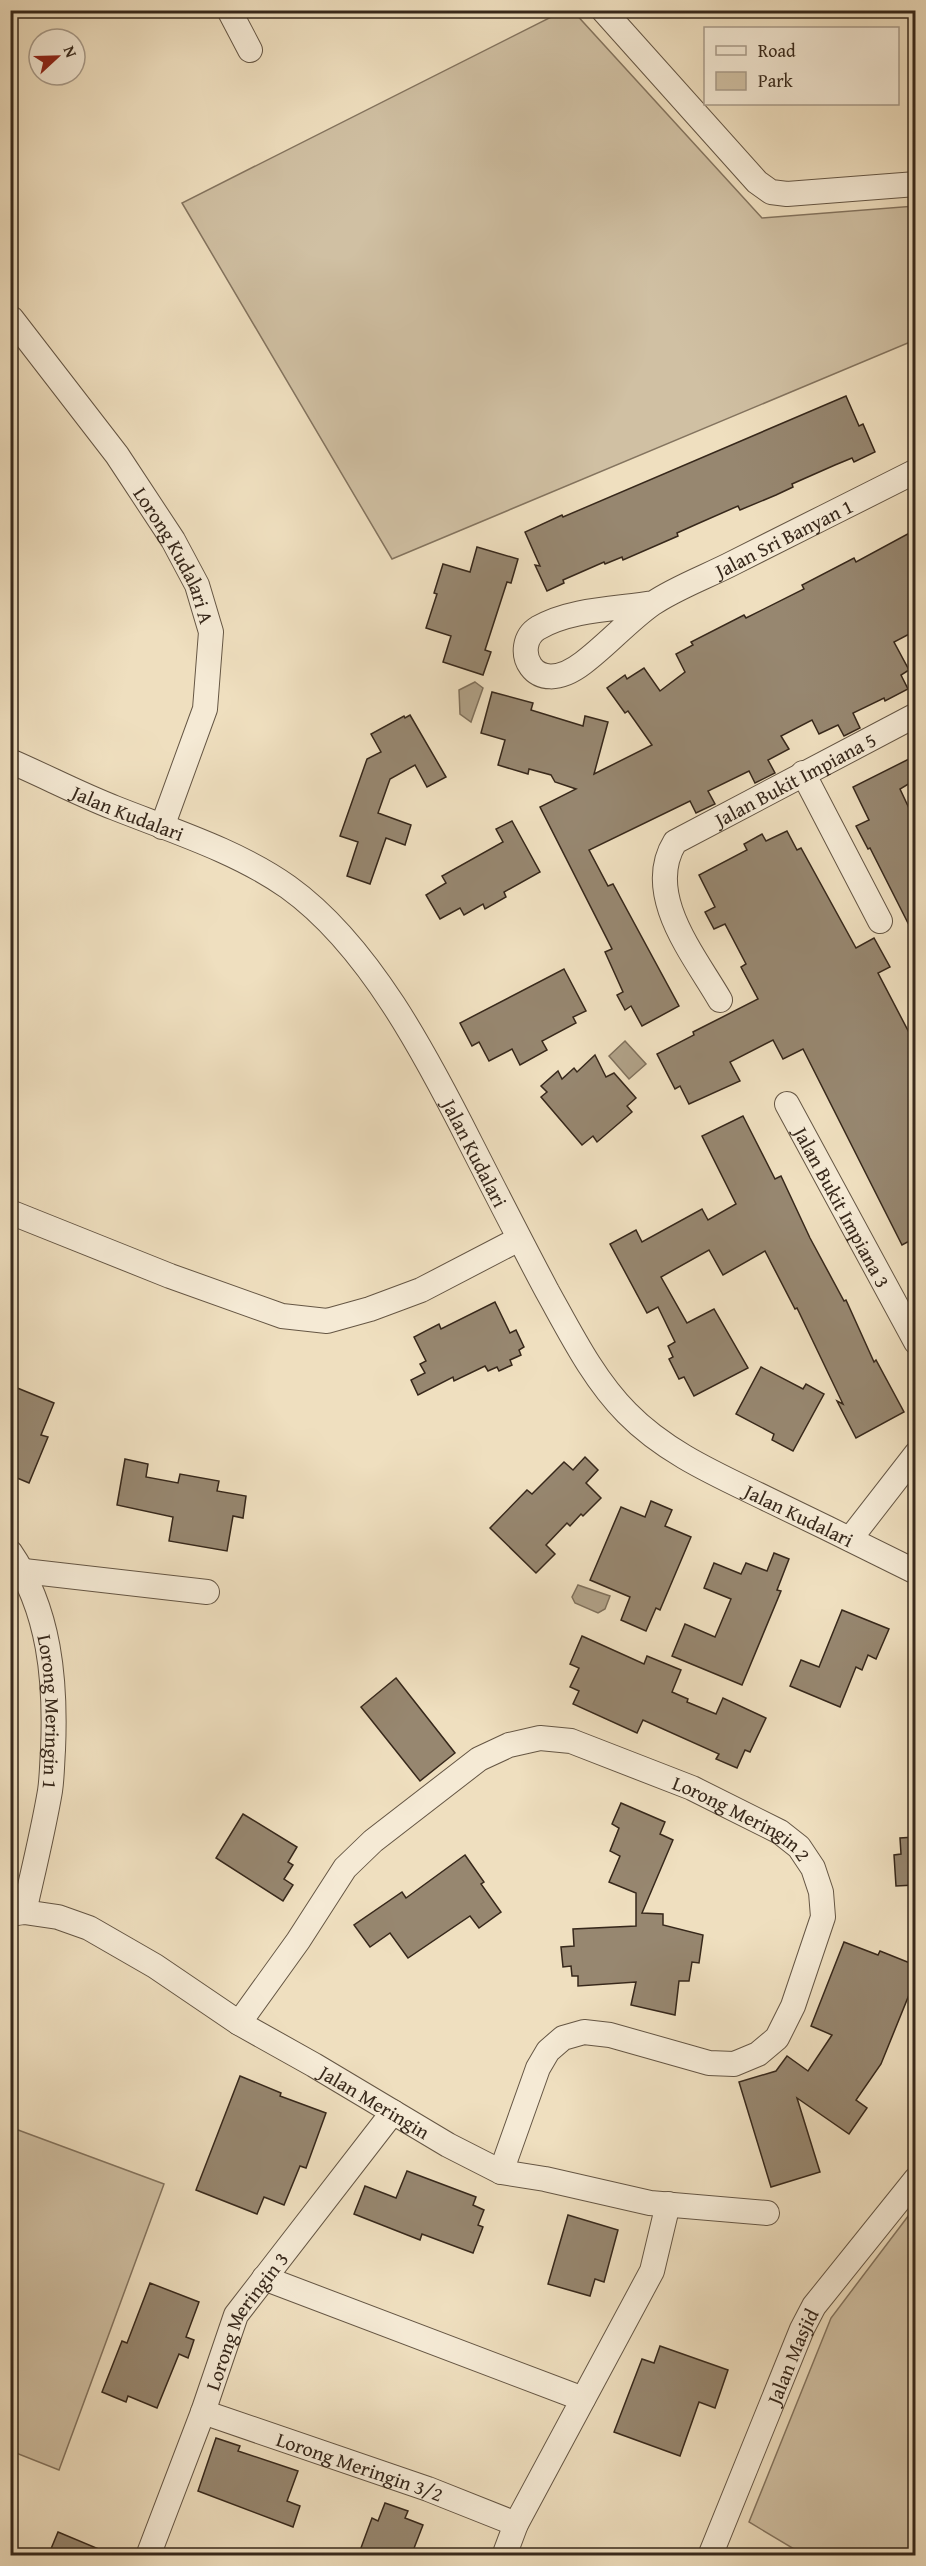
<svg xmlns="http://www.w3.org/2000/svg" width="926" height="2566" viewBox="0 0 926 2566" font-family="'Gentium Book Plus',serif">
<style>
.green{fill:#d0c0a3;stroke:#84745f;stroke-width:1.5}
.water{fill:#b0a187;stroke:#80715c;stroke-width:1.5}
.building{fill:#978770;stroke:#37281b;stroke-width:1.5}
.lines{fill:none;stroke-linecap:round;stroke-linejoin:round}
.minor-casing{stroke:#655644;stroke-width:26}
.minor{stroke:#f5ead5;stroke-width:24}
.labels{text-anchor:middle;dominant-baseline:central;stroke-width:4.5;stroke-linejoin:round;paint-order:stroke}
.street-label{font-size:20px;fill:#37281b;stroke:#f5ead5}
</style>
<rect width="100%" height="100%" fill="#efdfbf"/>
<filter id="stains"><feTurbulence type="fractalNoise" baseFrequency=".00333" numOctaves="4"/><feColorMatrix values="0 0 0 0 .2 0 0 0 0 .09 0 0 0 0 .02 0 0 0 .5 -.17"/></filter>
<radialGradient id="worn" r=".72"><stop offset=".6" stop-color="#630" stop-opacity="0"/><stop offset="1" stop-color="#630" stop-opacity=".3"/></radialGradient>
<g class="green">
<polygon points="565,10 573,11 762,218 915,206 915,340 392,559 182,203"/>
<polygon points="10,2127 164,2184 59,2470 11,2451"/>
<polygon points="915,2207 915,2555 804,2555 749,2522 831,2318"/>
</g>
<g class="water">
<polygon points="475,682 483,688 471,722 460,714 459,690"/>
<polygon points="625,1041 646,1064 629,1079 609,1056"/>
<polygon points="578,1585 610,1596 605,1609 598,1613 575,1603 572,1597"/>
</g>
<g class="building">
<polygon points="846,396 859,426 863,424 875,452 854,462 852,458 835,465 792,484 793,487 776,495 740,510 738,506 697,524 677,533 678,536 623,560 622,557 605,564 604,562 563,580 564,583 547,591 535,565 540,566 525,532 562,515 563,517"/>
<polygon points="915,530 915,631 894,642 909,670 901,675 908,689 885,701 884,698 853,713 860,728 844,736 838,725 819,734 812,720 781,736 789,749 768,760 775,773 755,783 749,771 708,791 715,804 696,813 690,801 589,850 608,886 613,884 679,1006 642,1026 631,1006 625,1010 617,995 623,992 605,952 612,949 540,807 576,789 555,782 551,775 529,769 528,774 498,765 505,740 481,733 492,692 533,703 531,710 583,726 585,716 608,722 594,774 652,745 628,711 625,713 607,688 625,675 627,679 644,668 660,691 685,672 676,654 693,645 691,642 744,615 746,618 804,589 802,585 854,558 856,562"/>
<polygon points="477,547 518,559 511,583 507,582 485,650 491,652 483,675 443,662 451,636 426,628 437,594 434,593 443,564 470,572"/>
<polygon points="410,715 446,777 427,787 415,765 390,779 378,813 411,825 405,845 386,838 370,884 347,876 358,842 340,836 367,759 381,752 371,734 404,716 405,718"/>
<polygon points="915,756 915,780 900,789 915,821 915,937 870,848 868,849 856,826 869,820 853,787"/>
<polygon points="512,821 540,872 504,892 506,897 485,909 483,904 464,915 460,908 440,919 426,895 446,883 442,876 503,842 496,829"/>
<polygon points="787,831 797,850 801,848 856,948 874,938 890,967 878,973 915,1044 915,1238 902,1245 803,1049 783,1059 773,1040 730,1062 740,1081 689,1104 680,1086 675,1089 657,1054 694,1035 693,1032 758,999 741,967 746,964 725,924 714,929 705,912 715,907 699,875 747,850 744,844 762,834 766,841"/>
<polygon points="564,969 586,1011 573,1017 576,1023 542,1041 547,1050 520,1065 512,1049 489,1061 479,1042 472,1046 460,1023"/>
<polygon points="595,1055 606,1077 614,1073 636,1098 627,1106 632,1112 597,1142 593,1136 582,1145 541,1097 547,1092 541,1086 558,1071 562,1079 574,1068 577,1072"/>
<polygon points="743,1116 775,1179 781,1176 810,1238 844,1301 846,1300 874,1362 876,1360 904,1412 856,1438 837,1401 843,1404 797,1308 795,1309 765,1251 723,1275 709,1250 661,1277 687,1323 714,1309 748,1368 694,1396 684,1377 679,1379 669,1359 673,1357 668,1346 675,1342 658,1307 647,1313 610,1244 636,1230 642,1242 702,1209 708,1220 736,1204 702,1136"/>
<polygon points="495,1302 510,1333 516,1330 524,1347 519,1350 521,1355 510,1360 512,1365 499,1371 497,1367 488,1371 485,1366 454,1381 453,1377 418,1395 411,1380 425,1373 420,1364 426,1361 414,1337 439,1324 441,1329"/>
<polygon points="761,1367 803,1389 806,1384 824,1394 793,1451 772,1440 774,1434 736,1414"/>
<polygon points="10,1385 54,1403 41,1435 48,1437 29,1483 10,1475"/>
<polygon points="585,1457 598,1470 586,1483 601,1498 583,1516 581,1514 570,1526 567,1523 546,1545 555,1554 536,1573 490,1528 527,1490 532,1494 564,1462 573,1470"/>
<polygon points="125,1459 148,1464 146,1477 178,1483 180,1474 219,1481 217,1491 246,1496 243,1518 233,1516 227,1551 169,1541 173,1517 117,1505"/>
<polygon points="651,1501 672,1510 665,1526 691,1537 660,1610 656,1608 646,1631 621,1620 630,1597 590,1580 621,1507 645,1517"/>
<polygon points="774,1553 789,1559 777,1590 781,1591 742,1685 672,1656 685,1624 715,1637 731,1599 704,1588 714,1563 741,1574 746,1563 767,1571"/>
<polygon points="842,1610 889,1629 876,1659 868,1655 862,1670 856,1667 840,1707 790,1686 801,1660 819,1667"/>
<polygon points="582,1636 644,1664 647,1656 681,1670 672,1692 688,1699 687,1702 716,1714 723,1698 766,1718 750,1752 745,1750 737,1768 716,1759 719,1754 643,1720 637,1733 573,1704 579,1691 570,1687 579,1668 570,1664"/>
<polygon points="396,1678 455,1753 420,1781 361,1707"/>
<polygon points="621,1803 665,1822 660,1834 673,1840 642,1913 663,1914 663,1925 703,1935 699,1963 692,1962 689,1981 679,1981 675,2015 631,2005 636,1982 578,1986 578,1976 572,1976 571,1966 563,1967 561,1947 574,1946 573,1929 636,1926 636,1893 609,1882 620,1856 610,1851 619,1828 612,1824"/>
<polygon points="243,1814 297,1847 288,1862 293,1865 284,1879 293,1885 283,1901 216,1858"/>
<polygon points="915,1837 915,1885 896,1886 894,1855 901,1854 900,1838"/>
<polygon points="465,1855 484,1882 481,1884 501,1912 479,1928 470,1916 408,1958 390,1933 370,1947 354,1925 402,1892 406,1898"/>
<polygon points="844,1942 878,1955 880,1951 915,1965 915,1980 881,2064 856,2100 867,2108 849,2134 797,2098 820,2172 771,2187 739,2082 776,2071 787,2056 808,2071 832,2035 811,2026"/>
<polygon points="240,2076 281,2093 280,2096 326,2113 306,2168 300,2166 284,2205 264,2197 257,2214 196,2190"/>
<polygon points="407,2171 476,2197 473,2205 484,2210 478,2225 483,2227 473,2253 422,2234 420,2240 354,2214 365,2186 396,2198"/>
<polygon points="568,2215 618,2230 604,2282 595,2279 590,2296 548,2284"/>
<polygon points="150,2283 199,2302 186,2337 194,2340 188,2358 179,2354 157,2408 128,2396 126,2402 102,2392 122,2341 127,2343"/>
<polygon points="660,2346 728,2370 715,2408 699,2402 680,2456 614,2432 642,2359 654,2363"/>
<polygon points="216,2438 240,2446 238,2451 298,2471 287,2501 300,2506 293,2527 198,2491"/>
<polygon points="385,2503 408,2511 405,2518 423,2525 411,2556 358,2556 372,2518 378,2521"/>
<polygon points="58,2532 113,2555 113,2556 48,2556"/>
</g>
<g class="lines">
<defs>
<g id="minor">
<polyline points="229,10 250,50"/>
<polyline points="603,10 757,182 771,192 787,194 916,184"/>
<path id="s1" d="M12,319L117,455L173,540L197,585L211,632L205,709L162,827"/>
<path id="s2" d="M653,603C616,609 571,609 538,628C510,645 532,702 583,663C607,645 628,621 652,604C675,588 708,576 733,563C794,532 855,502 916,471"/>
<path id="s3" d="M10,761C45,776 79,794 115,808C173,831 237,851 288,887C369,945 427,1057 471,1144C496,1193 521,1242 547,1291C570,1332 593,1379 627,1413C666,1453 718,1475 767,1499C817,1523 866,1547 916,1572"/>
<polyline points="803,773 880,921"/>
<path id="s4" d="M720,1000C694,955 643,894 675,842L916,715"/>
<path id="s5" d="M787,1104L916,1342"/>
<polyline points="10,1212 170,1276 282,1316 327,1321 370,1309 421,1290 519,1239"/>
<polyline points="850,1539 916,1454"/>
<path id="s6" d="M10,1552C50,1610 56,1681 53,1750C52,1764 52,1778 50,1791C43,1832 33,1872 24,1912"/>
<polyline points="24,1571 207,1592"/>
<path id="s7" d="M10,1914L24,1912L58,1917L89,1928L155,1966L239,2023L314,2065L448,2145L501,2172L545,2179L650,2203L767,2213"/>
<path id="s8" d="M239,2023L298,1941L345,1868L373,1841L479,1759L509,1745L540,1738L571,1741L692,1788L780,1832L799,1847L813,1868L821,1892L823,1917L793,2006L777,2038L758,2054L734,2064L709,2063L610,2035L584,2032L563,2038L548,2051L538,2068L501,2172"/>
<polyline points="264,2278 583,2399"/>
<path id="s9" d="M203,2412L428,2489L516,2524"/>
<path id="s10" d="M148,2556L203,2412L236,2315L393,2112"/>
<polyline points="504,2556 516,2524 652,2271 668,2204"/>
<path id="s11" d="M710,2556L802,2329L814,2306L916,2179"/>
</g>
</defs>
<use href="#minor" class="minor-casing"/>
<use href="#minor" class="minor"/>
</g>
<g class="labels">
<g class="street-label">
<text stroke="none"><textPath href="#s2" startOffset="459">Jalan Sri Banyan 1</textPath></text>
<text stroke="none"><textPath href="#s1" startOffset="288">Lorong Kudalari A</textPath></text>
<text stroke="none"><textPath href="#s4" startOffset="309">Jalan Bukit Impiana 5</textPath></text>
<text stroke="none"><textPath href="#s3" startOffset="129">Jalan Kudalari</textPath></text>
<text stroke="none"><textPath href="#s3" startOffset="634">Jalan Kudalari</textPath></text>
<text stroke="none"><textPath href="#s5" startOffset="117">Jalan Bukit Impiana 3</textPath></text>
<text stroke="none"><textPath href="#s3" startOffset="1137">Jalan Kudalari</textPath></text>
<text stroke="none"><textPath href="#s6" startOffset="168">Lorong Meringin 1</textPath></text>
<text stroke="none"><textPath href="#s8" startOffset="645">Lorong Meringin 2</textPath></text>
<text stroke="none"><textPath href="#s7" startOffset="416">Jalan Meringin</textPath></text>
<text stroke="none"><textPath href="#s10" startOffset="256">Lorong Meringin 3</textPath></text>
<text stroke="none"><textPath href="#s11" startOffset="216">Jalan Masjid</textPath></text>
<text stroke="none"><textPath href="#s9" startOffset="166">Lorong Meringin 3/2</textPath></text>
</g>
</g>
<rect width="926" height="2566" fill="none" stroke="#efdfbf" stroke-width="36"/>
<rect x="12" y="12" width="902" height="2542" fill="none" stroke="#37281b" stroke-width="3"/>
<rect x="18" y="18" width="890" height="2530" fill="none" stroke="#37281b" stroke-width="1.5"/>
<rect x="704" y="27" width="195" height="78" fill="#f5ead5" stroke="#a99c8b" stroke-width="1.5"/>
<rect x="716" y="46" width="30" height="9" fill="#f5ead5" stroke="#a99c8b" stroke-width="1.5"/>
<text x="758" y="57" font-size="18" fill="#37281b">Road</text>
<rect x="716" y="72" width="30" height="18" fill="#d0c0a3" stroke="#a99c8b" stroke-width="1.5"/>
<text x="758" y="87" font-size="18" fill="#37281b">Park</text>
<g transform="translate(57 57) rotate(68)"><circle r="28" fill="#f5ead5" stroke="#a99c8b" stroke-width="1.5"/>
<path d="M0-4.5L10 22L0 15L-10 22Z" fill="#8f2418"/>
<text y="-9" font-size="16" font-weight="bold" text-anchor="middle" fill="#37281b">N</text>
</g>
<rect width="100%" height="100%" filter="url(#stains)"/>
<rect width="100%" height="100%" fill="url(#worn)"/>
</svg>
